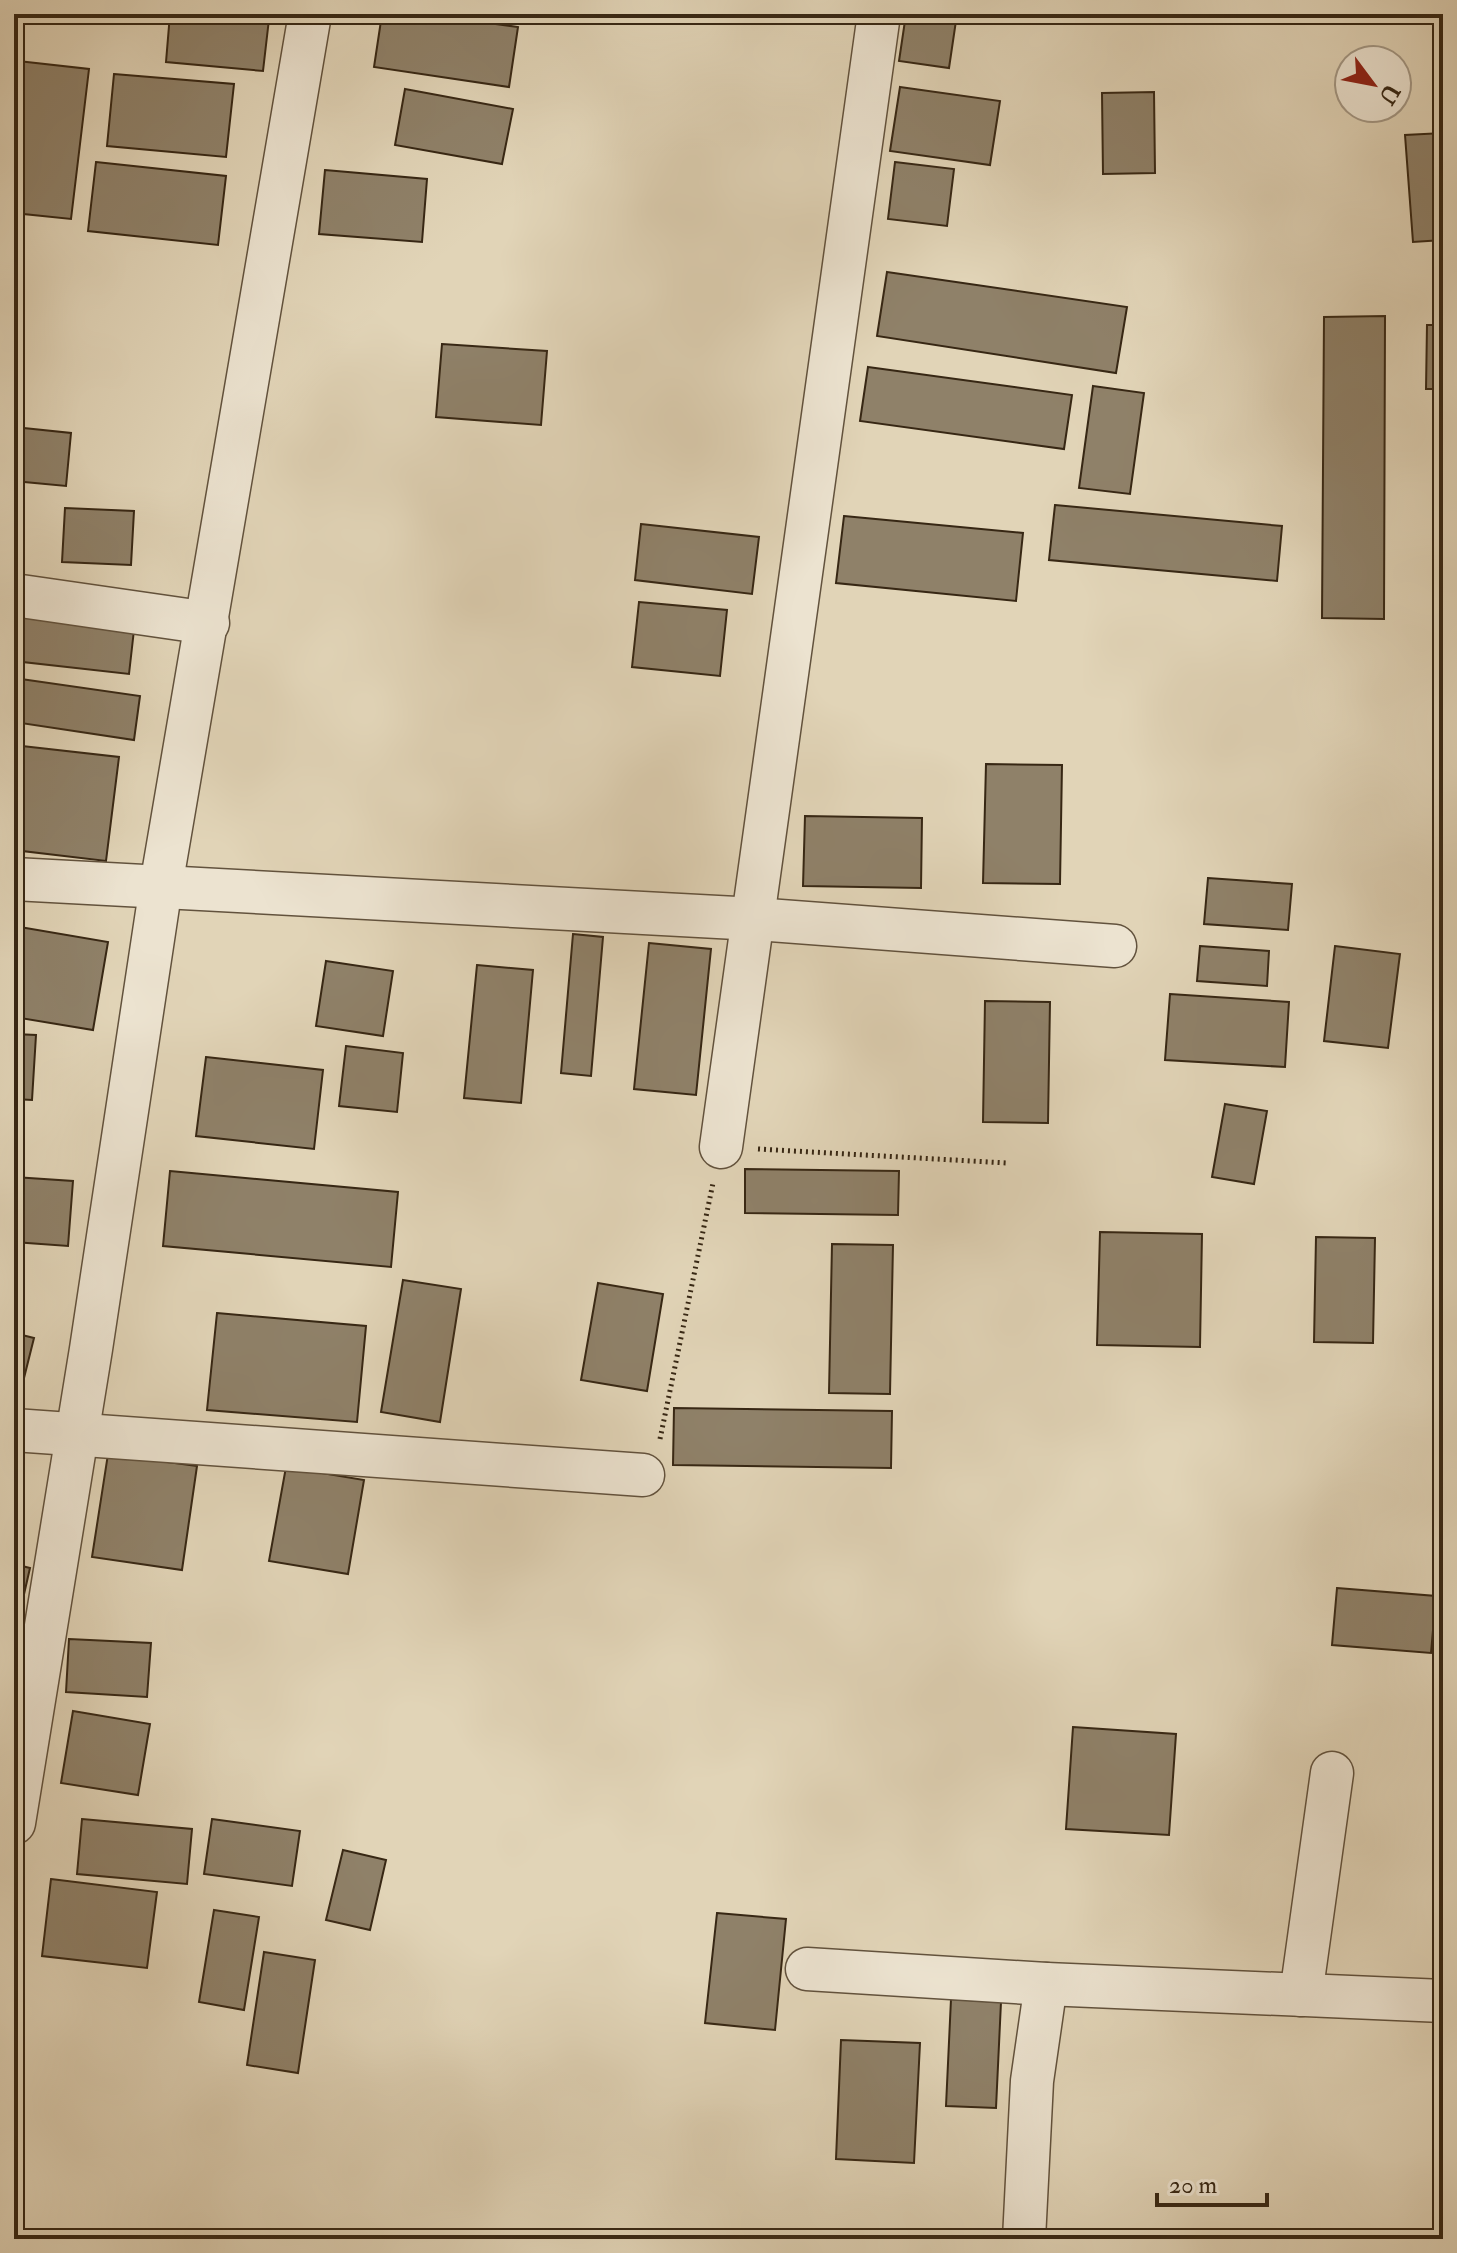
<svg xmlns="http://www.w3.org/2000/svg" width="1457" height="2253" viewBox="0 0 1457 2253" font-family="'IM FELL Double Pica',serif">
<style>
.building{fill:#8f8169;stroke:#372714;stroke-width:2}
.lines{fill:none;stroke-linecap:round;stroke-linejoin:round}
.minor-casing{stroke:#62523d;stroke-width:45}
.path{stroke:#372714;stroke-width:5;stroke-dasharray:2 4;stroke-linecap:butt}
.minor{stroke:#ece3d0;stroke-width:42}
</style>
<rect width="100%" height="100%" fill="#e1d4b7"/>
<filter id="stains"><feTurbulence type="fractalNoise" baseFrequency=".0025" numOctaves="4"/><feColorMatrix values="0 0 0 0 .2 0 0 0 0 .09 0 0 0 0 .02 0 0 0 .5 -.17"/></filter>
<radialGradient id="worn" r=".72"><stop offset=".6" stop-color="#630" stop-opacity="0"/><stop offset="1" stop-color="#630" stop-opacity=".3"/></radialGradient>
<g class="building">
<polygon points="170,14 269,19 263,71 166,62"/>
<polygon points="382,14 423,14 518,27 509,87 374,67"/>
<polygon points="557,14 607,14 607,20"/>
<polygon points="906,14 957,14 949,68 899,61"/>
<polygon points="18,61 89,69 71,219 14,213 14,99"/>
<polygon points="114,74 234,84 226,157 107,146"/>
<polygon points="900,87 1000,101 990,165 890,151"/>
<polygon points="405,89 513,109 502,164 395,145"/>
<polygon points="1154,92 1155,173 1103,174 1102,93"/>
<polygon points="1443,133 1443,240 1413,242 1405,135"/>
<polygon points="96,162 226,176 218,245 88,231"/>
<polygon points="895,162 954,169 947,226 888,219"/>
<polygon points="325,170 427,179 422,242 319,234"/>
<polygon points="887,272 1127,307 1116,373 877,336"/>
<polygon points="1385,316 1384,619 1322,618 1324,317"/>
<polygon points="1427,325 1443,325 1443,389 1426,389"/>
<polygon points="442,344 547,351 541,425 436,417"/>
<polygon points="868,367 1072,395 1064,449 860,421"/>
<polygon points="1093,386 1144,393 1130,494 1079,488"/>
<polygon points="14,427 71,433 66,486 14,481"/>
<polygon points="1055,505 1282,526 1277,581 1049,560"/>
<polygon points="65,508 134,511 131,565 62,562"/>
<polygon points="844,516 1023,533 1016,601 836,583"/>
<polygon points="641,524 759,537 752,594 635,580"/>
<polygon points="639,602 727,610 720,676 632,667"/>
<polygon points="14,608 135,621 129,674 14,661"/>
<polygon points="14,678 140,696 134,740 14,722"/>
<polygon points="22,746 119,757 106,861 14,850 14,807"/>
<polygon points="986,764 1062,765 1060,884 983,883"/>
<polygon points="805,816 922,818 921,888 803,886"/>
<polygon points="1208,878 1292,884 1288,930 1204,924"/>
<polygon points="14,926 108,942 93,1030 14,1017"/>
<polygon points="573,934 603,937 591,1076 561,1073"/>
<polygon points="649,943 711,949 696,1095 634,1089"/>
<polygon points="1200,946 1269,951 1267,986 1197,981"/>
<polygon points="1335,946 1400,954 1388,1048 1324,1041"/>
<polygon points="326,961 393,971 383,1036 316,1026"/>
<polygon points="477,965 533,970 521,1103 464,1098"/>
<polygon points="1170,994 1289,1002 1285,1067 1165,1060"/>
<polygon points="985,1001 1050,1002 1048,1123 983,1122"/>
<polygon points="14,1034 36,1035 32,1100 14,1099"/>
<polygon points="346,1046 403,1053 397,1112 339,1106"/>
<polygon points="206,1057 323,1070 314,1149 196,1136"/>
<polygon points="1225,1104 1267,1111 1254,1184 1212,1177"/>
<polygon points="745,1169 899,1171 898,1215 745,1213"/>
<polygon points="170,1171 398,1192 391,1267 163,1246"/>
<polygon points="14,1177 73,1181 68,1246 14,1242"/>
<polygon points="1100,1232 1202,1234 1200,1347 1097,1345"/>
<polygon points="1316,1237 1375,1238 1373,1343 1314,1342"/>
<polygon points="832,1244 893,1245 890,1394 829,1393"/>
<polygon points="403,1280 461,1289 440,1422 381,1412"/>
<polygon points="598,1283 663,1294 647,1391 581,1380"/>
<polygon points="217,1313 366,1326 357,1422 207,1410"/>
<polygon points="14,1333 34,1338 14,1418"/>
<polygon points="674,1408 892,1411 891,1468 673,1465"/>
<polygon points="108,1454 197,1466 182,1570 92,1557"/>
<polygon points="286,1467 364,1480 348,1574 269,1561"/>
<polygon points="14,1564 30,1568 17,1625 14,1624"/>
<polygon points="1337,1588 1436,1596 1431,1653 1332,1645"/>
<polygon points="69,1639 151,1643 147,1697 66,1692"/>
<polygon points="73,1711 150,1724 138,1795 61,1783"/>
<polygon points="1073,1727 1176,1734 1169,1835 1066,1829"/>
<polygon points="82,1819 192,1829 187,1884 77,1874"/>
<polygon points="212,1819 300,1831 292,1886 204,1874"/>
<polygon points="343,1850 386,1860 370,1930 326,1920"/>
<polygon points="51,1879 157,1892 147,1968 42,1956"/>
<polygon points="214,1910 259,1917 244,2010 199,2002"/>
<polygon points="717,1913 786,1919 775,2030 705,2023"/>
<polygon points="264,1952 315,1960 298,2073 247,2065"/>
<polygon points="951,1999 1001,2002 996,2108 946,2106"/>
<polygon points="841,2040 920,2043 914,2163 836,2159"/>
</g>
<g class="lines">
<defs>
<g id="minor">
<polyline points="14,595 208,623"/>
<polyline points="14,879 755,919 1115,946"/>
<polyline points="721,1147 879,14"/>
<polyline points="14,1430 643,1475"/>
<polyline points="14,1823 91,1349 161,886 310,14"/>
<polyline points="807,1969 1046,1984 1443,2001"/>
<polyline points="1301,1995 1332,1773"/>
<polyline points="1024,2239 1032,2081 1046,1984"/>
</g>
</defs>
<use href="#minor" class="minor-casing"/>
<g class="path">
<polyline points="758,1149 1007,1163"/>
<polyline points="660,1439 713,1183"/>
</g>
<use href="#minor" class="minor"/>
</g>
<rect width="1457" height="2253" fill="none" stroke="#e1d4b7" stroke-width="48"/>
<rect x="16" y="16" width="1425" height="2221" fill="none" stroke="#372714" stroke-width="4"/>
<rect x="24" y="24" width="1409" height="2205" fill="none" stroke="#372714" stroke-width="2"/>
<g transform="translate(1373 84) rotate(122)"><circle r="38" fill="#ece3d0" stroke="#a49885" stroke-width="2"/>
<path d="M0-6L14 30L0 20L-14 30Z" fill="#8f2418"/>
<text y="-12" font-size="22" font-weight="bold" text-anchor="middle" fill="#372714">U</text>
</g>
<path d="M1157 2193v12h110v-12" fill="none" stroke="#372714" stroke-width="4"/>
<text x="1169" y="2193" font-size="24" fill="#372714" stroke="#ece3d0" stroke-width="6" paint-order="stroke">20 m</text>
<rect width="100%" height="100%" filter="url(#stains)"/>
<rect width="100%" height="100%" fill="url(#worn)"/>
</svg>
